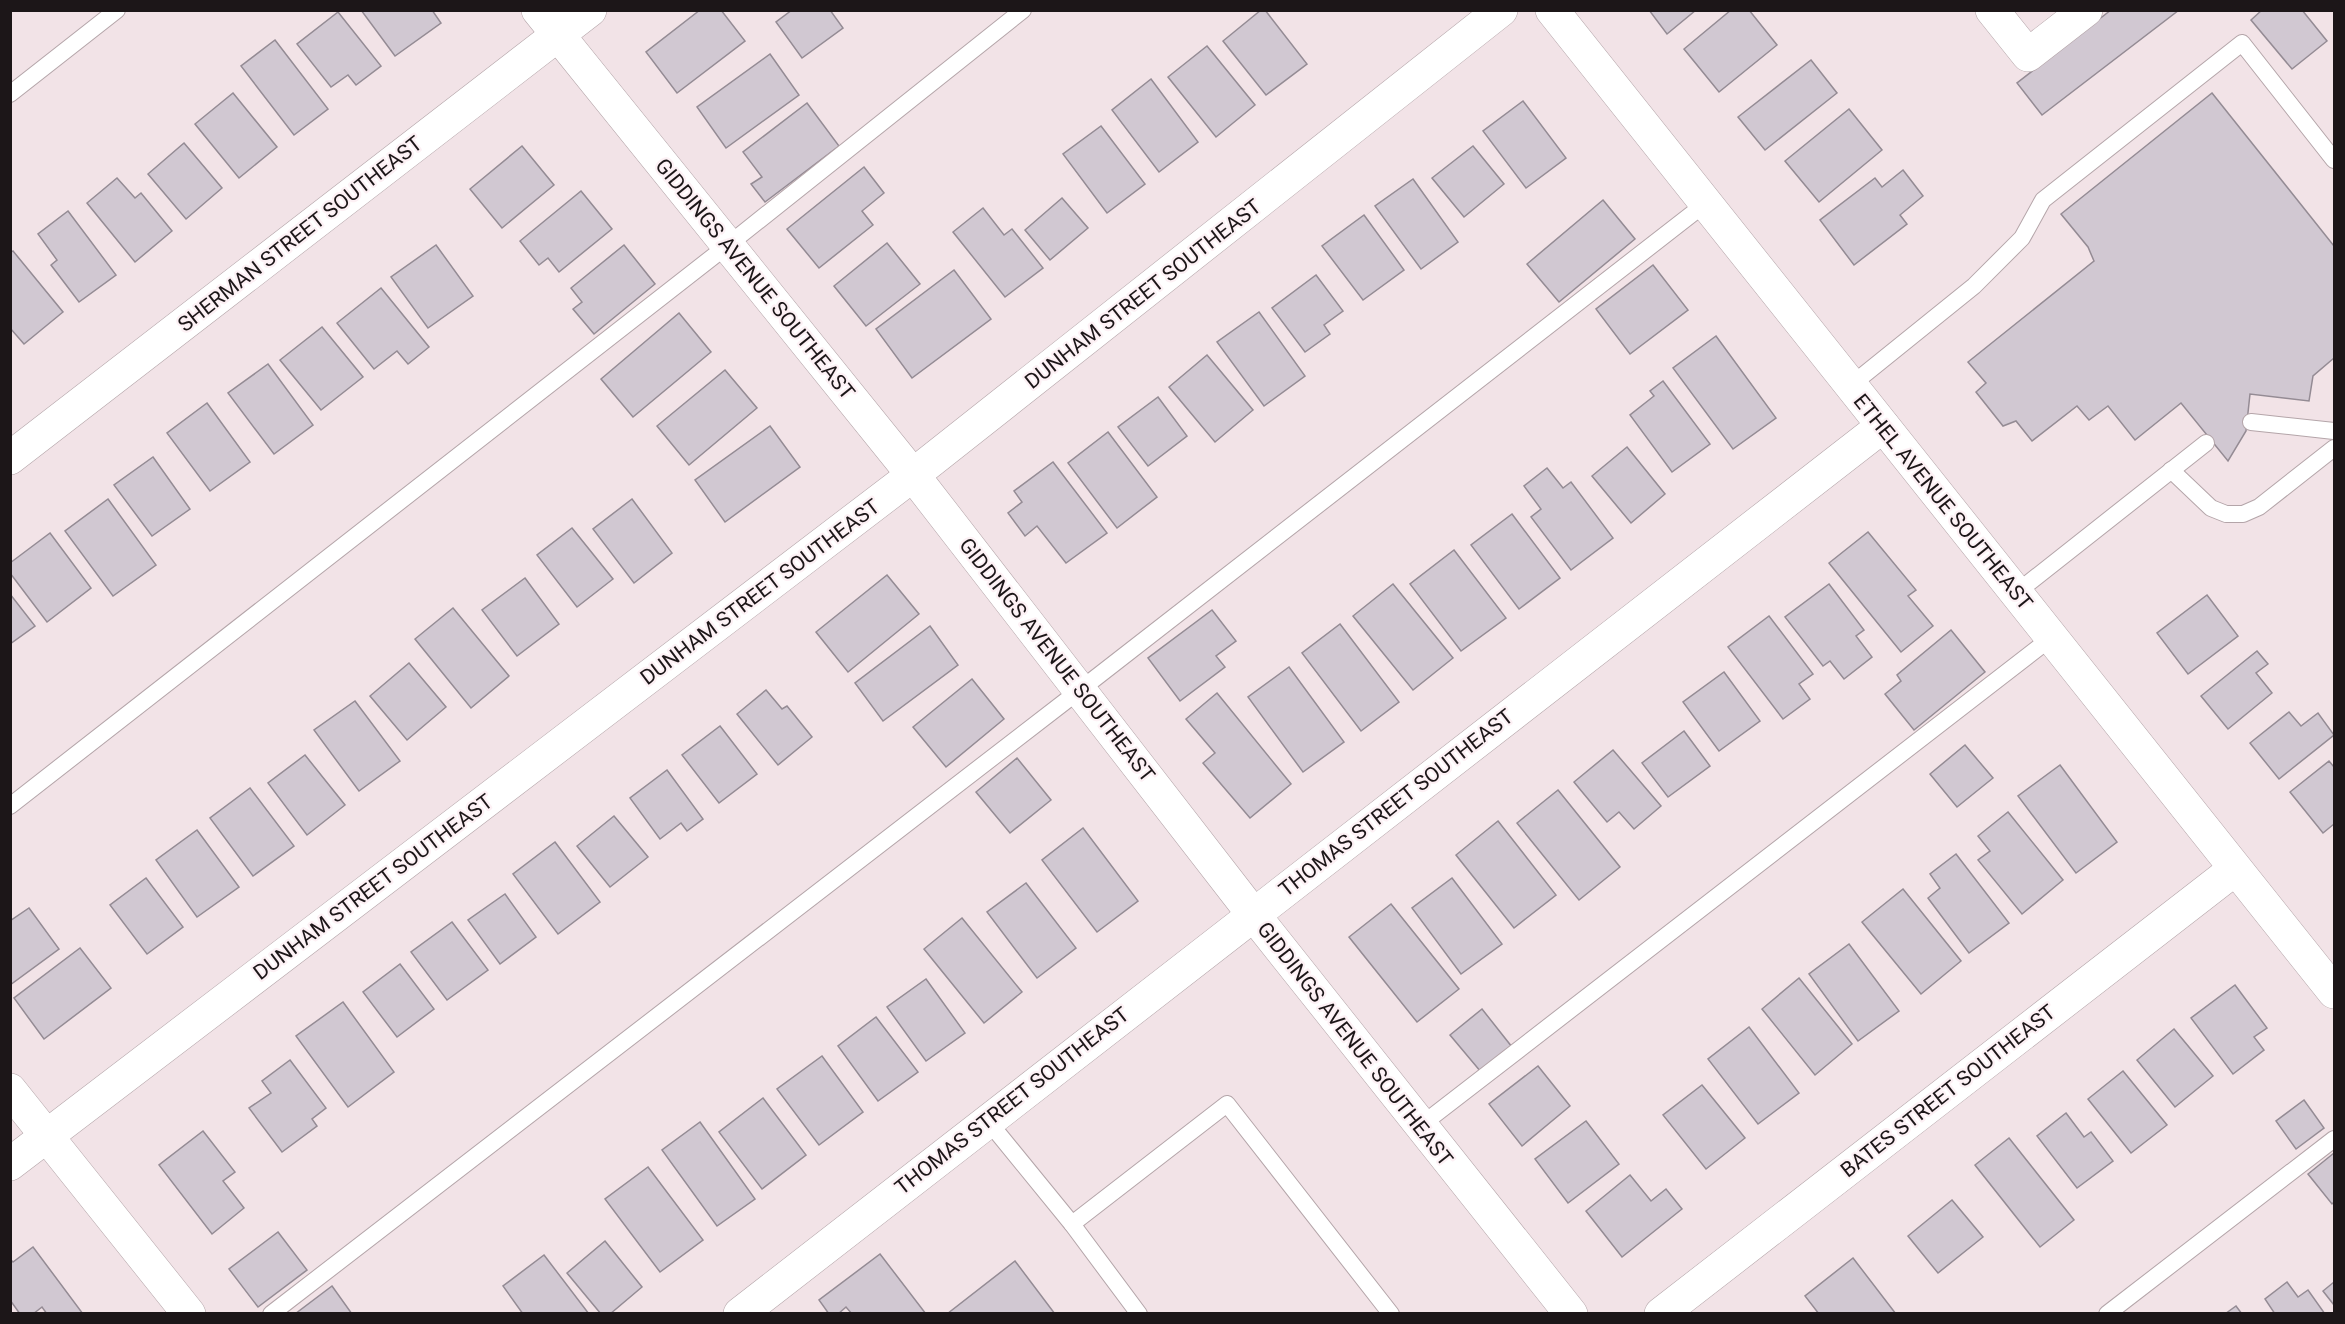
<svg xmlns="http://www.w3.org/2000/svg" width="2345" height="1324" viewBox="0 0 2345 1324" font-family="Roboto,sans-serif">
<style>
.building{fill:#d1c8d2;stroke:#948b94;stroke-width:1.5}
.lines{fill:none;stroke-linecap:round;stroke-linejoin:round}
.lane-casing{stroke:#b4a5a9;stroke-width:18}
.street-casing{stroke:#b4a5a9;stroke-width:34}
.lane{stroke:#fff;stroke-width:16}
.street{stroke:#fff;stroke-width:33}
.labels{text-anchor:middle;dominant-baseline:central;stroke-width:4.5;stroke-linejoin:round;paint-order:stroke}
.street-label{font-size:21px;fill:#1c1618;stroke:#fdf1f5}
</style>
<rect width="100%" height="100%" fill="#f2e3e7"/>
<g class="building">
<polygon points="361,10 432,10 441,23 395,56"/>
<polygon points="700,10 721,10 745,41 677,93 646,52"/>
<polygon points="792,10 830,10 843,28 802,58 776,22"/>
<polygon points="1261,10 1265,10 1307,64 1266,95 1223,41"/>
<polygon points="1649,10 1696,10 1667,34"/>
<polygon points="1731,10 1749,10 1777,45 1719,92 1684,49"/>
<polygon points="2111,10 2179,10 2042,115 2017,83"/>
<polygon points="2262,10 2302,10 2327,41 2292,69 2251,20"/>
<polygon points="338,12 381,66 356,85 348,75 331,87 297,44"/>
<polygon points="275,40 328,109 294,135 241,66"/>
<polygon points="1207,46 1255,105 1216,137 1168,77"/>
<polygon points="770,54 799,95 726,148 697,107"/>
<polygon points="1811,60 1837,93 1765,150 1738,117"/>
<polygon points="1151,79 1198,142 1159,172 1112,110"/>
<polygon points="233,93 277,147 239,178 195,124"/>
<polygon points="2212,93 2334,246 2334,358 2313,376 2309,401 2250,394 2246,431 2228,461 2181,403 2135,440 2108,406 2089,420 2077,406 2032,441 2016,421 2003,426 1976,392 1986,383 1968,362 2094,261 2088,247 2061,214"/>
<polygon points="1523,101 1566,158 1526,188 1483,131"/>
<polygon points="807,103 839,146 765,202 751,184 762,177 743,152"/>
<polygon points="1849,109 1882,150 1819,202 1785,161"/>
<polygon points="1101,126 1145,184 1107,213 1063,154"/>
<polygon points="184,143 222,188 186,219 148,174"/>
<polygon points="522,146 554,185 502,228 470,189"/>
<polygon points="1473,146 1504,184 1464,217 1432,178"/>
<polygon points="864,167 884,193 862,211 873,225 819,268 787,229"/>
<polygon points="1903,170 1923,196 1900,215 1907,224 1854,265 1820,220 1875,178 1882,187"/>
<polygon points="117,178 135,198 141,193 172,231 135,262 87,203"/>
<polygon points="1413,179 1458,242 1421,269 1375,206"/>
<polygon points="581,191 612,229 559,272 548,258 539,265 520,241"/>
<polygon points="1062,198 1088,228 1050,260 1025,230"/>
<polygon points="1603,200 1635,239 1559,302 1527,264"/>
<polygon points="983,208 1004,235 1012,229 1043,268 1005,297 953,232"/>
<polygon points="68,211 116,275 79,302 51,265 57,260 38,234"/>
<polygon points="1364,215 1404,270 1363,300 1322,246"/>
<polygon points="887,243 920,284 866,326 834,286"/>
<polygon points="436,245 473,296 428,328 391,277"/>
<polygon points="624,245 655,284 594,334 573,309 582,302 571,288"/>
<polygon points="13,251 63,312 24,344 10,328 10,253"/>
<polygon points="1653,265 1688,310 1630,354 1596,309"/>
<polygon points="954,270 991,319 912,378 876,329"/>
<polygon points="1316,275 1343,311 1324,325 1330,334 1305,352 1272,308"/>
<polygon points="381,288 429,347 408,364 397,351 374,369 337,323"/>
<polygon points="1259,312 1305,376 1264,406 1217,342"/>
<polygon points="679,313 711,352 633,417 601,379"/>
<polygon points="322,327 363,377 321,410 280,360"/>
<polygon points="1716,336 1776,418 1733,449 1673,368"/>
<polygon points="1207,355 1253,410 1215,442 1169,387"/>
<polygon points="268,364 313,425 274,454 228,393"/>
<polygon points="725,370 757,408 689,465 657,426"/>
<polygon points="1663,381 1710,444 1672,472 1630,415 1654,396 1650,391"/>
<polygon points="1158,397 1187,436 1148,466 1118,427"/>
<polygon points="207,403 250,462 210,491 167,433"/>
<polygon points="770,426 800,467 725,522 695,480"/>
<polygon points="1108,432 1157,497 1117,528 1068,463"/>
<polygon points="1627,447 1665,494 1631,523 1592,476"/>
<polygon points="153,457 190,509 152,536 114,485"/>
<polygon points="1053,462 1107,533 1066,563 1037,526 1025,536 1008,513 1022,502 1014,491"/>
<polygon points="1547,468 1563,488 1571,482 1613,538 1571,570 1531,517 1541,509 1524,486"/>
<polygon points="108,499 156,565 113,596 65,531"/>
<polygon points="632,499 672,553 634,583 593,529"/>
<polygon points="1512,514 1560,578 1519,609 1471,545"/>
<polygon points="572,528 613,579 577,607 537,555"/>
<polygon points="1868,532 1916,590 1908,596 1933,626 1901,652 1829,563"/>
<polygon points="50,533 91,588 47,622 10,573 10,563"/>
<polygon points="1454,550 1506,618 1461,651 1410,584"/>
<polygon points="887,575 919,614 848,672 816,632"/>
<polygon points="525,578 559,624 517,656 482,610"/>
<polygon points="1393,584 1453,658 1413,690 1353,616"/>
<polygon points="1829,584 1864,630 1856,636 1872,657 1844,679 1830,661 1823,666 1785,617"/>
<polygon points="10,594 35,626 10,644"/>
<polygon points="2207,595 2238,636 2188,674 2157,633"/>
<polygon points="453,608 509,676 471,708 415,639"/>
<polygon points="1212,610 1236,641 1216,656 1225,667 1180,701 1148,658"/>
<polygon points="1769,616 1813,674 1799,684 1810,699 1783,719 1728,647"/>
<polygon points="1340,624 1399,702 1361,731 1302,653"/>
<polygon points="930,626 958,665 883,721 855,683"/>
<polygon points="1951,630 1985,672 1914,730 1885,694 1901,681 1897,675"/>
<polygon points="2257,651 2268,664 2256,673 2272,693 2228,729 2201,696"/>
<polygon points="409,663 446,707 407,740 370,696"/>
<polygon points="1289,667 1344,742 1303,772 1248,697"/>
<polygon points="1724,672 1760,721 1719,751 1683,702"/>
<polygon points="972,679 1004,719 946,767 913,727"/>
<polygon points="766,690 782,709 787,706 812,737 778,765 737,714"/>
<polygon points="1217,693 1291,784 1250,818 1203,763 1215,753 1186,719"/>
<polygon points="355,701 400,761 359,791 314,730"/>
<polygon points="2289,712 2301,726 2318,713 2334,735 2279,779 2250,743"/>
<polygon points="720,726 757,774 719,803 682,755"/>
<polygon points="1684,731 1710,766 1668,797 1642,763"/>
<polygon points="1965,745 1993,778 1957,807 1930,774"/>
<polygon points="1613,750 1661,806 1634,829 1619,812 1607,822 1574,782"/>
<polygon points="305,755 345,805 307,835 268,783"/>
<polygon points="1017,758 1051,800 1010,833 976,792"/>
<polygon points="2329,761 2334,767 2334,824 2323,833 2290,792"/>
<polygon points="2060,765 2117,842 2076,873 2018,796"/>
<polygon points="667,770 703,819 687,831 681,823 660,839 630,798"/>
<polygon points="250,788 294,846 253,876 210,818"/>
<polygon points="1558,790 1620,867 1579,900 1517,823"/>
<polygon points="2008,812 2063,880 2022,914 1978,860 1990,851 1978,836"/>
<polygon points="614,816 648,857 610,887 577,846"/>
<polygon points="1498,821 1556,895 1514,928 1456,855"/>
<polygon points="1083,828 1138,901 1097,932 1042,860"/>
<polygon points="197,830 239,887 197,917 156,860"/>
<polygon points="555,842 600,902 558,934 513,874"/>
<polygon points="1956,854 2009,923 1969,953 1928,898 1940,888 1930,874"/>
<polygon points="146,878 183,927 147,954 110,905"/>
<polygon points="1452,878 1502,944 1461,974 1412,908"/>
<polygon points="1026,883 1076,948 1037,978 987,912"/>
<polygon points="1903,889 1961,961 1921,994 1862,922"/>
<polygon points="505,894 536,937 500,964 468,920"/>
<polygon points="1391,904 1459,989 1417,1022 1349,937"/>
<polygon points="29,908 59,949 10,985 10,921"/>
<polygon points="962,918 1022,992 984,1023 924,949"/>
<polygon points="452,922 488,970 447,1000 411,952"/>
<polygon points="1849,944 1899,1011 1858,1041 1809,974"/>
<polygon points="80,948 111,988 44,1039 14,998"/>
<polygon points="400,964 434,1009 397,1037 363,992"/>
<polygon points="1799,978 1852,1044 1815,1075 1762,1009"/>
<polygon points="926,979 965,1033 926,1061 887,1007"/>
<polygon points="2235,985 2267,1028 2254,1037 2264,1050 2233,1074 2191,1018"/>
<polygon points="343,1002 394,1072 348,1107 296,1036"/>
<polygon points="1482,1009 1512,1047 1481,1072 1450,1035"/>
<polygon points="876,1017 918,1072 878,1101 838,1046"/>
<polygon points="1749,1027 1799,1093 1758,1124 1708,1059"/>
<polygon points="2174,1029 2213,1076 2175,1107 2137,1060"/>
<polygon points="822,1056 863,1112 819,1145 777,1089"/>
<polygon points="290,1060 326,1108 312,1119 317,1126 282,1152 249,1108 271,1093 262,1081"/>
<polygon points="1538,1066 1570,1106 1522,1146 1489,1104"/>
<polygon points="2123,1071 2167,1125 2131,1153 2088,1099"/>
<polygon points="1702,1085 1745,1138 1706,1169 1663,1115"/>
<polygon points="763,1098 806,1155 762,1189 719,1132"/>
<polygon points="2304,1100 2324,1128 2296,1149 2276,1121"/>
<polygon points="2066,1113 2084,1137 2091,1132 2113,1161 2077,1188 2037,1136"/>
<polygon points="1586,1121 1619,1164 1568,1203 1535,1159"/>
<polygon points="700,1122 755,1199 717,1226 662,1150"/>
<polygon points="203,1131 235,1172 223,1181 244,1208 212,1234 159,1165"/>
<polygon points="2009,1138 2074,1220 2040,1247 1975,1165"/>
<polygon points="2334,1153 2334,1202 2332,1204 2308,1174"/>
<polygon points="648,1167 703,1240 660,1272 605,1199"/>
<polygon points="1630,1175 1651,1201 1666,1189 1682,1209 1622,1257 1586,1211"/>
<polygon points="1952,1200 1983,1237 1938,1273 1908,1236"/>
<polygon points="278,1232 307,1270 258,1307 229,1269"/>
<polygon points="605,1241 642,1287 610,1314 601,1314 567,1273"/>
<polygon points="33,1247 83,1314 47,1314 42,1307 33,1314 20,1314 10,1300 10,1259 13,1262"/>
<polygon points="880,1254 926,1314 852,1314 846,1307 838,1314 829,1314 819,1300"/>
<polygon points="544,1255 589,1314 523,1314 503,1286"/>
<polygon points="1853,1258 1896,1314 1819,1314 1805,1296"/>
<polygon points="1015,1261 1055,1314 947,1314"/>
<polygon points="2287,1282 2298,1297 2308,1290 2325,1314 2275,1314 2265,1299"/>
<polygon points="2334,1282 2334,1305 2323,1291"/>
<polygon points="332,1286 352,1314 295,1314"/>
<polygon points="2236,1306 2242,1314 2225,1314"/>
</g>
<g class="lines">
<defs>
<g id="lane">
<polyline points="10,94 117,10"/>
<polyline points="1850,386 1974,286 2022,238 2043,200 2242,43 2334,160"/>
<polyline points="2251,422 2334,431"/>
<polyline points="2171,470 2211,508 2226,514 2243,514 2259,507 2334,448"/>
<polyline points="2016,593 2206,443"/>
<polyline points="10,806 728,245 1023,10"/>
<polyline points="988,1121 1072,1224 1227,1104 1391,1314"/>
<polyline points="1420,1126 2051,638"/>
<polyline points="1072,1224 1139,1314"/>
<polyline points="271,1314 1080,690 1706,203"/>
<polyline points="2107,1314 2334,1139"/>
</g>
<g id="street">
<polyline points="538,10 913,475 1253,914 1571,1314"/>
<polyline points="1552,10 2334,992"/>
<polyline points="1992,10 2028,55 2086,10"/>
<polyline points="10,458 590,10"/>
<polyline points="10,1090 189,1314"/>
<polyline points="10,1164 913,475 1501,10"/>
<polyline points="740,1314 1883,426"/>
<polyline points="1661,1314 2235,869"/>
</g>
</defs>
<use href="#lane" class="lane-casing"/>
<use href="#street" class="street-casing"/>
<use href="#lane" class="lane"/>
<use href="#street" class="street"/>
</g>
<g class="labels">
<g class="street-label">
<text transform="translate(300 234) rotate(-38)">SHERMAN STREET SOUTHEAST</text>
<text transform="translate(755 279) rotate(51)">GIDDINGS AVENUE SOUTHEAST</text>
<text transform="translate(1143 294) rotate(-38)">DUNHAM STREET SOUTHEAST</text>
<text transform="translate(1943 502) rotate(51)">ETHEL AVENUE SOUTHEAST</text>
<text transform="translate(760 592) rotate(-37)">DUNHAM STREET SOUTHEAST</text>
<text transform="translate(1057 660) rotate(52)">GIDDINGS AVENUE SOUTHEAST</text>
<text transform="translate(1396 803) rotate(-38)">THOMAS STREET SOUTHEAST</text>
<text transform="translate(373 887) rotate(-37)">DUNHAM STREET SOUTHEAST</text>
<text transform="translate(1355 1044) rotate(52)">GIDDINGS AVENUE SOUTHEAST</text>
<text transform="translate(1948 1091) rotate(-38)">BATES STREET SOUTHEAST</text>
<text transform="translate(1012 1101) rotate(-38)">THOMAS STREET SOUTHEAST</text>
</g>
</g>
<rect width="2345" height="1324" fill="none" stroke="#1c1618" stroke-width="24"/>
</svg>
